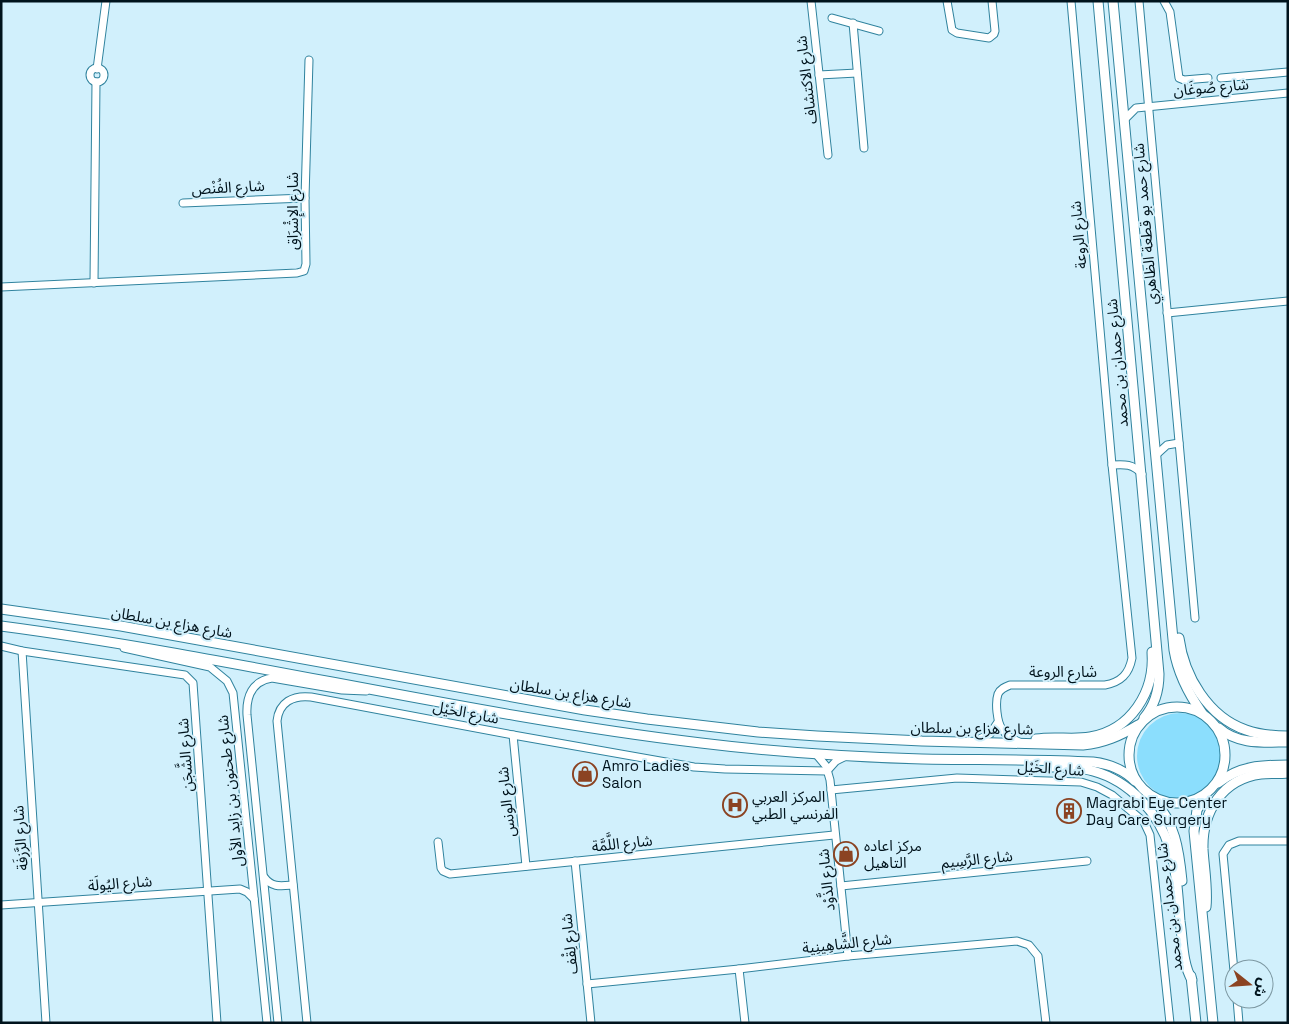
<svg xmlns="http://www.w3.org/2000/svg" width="1289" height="1024" viewBox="0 0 1289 1024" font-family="'Space Grotesk','Noto Sans Arabic',sans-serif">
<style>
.water{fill:#8bdefd}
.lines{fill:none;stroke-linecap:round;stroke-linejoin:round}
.minor-casing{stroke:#30839e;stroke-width:9}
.major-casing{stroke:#30839e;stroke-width:11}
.minor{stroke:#fff;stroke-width:7}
.major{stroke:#fff;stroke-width:9}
.labels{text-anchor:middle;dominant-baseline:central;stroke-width:4;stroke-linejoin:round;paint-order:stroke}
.street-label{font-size:15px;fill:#00131c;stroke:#d1f0fc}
.poi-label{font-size:15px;fill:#00131c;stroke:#d1f0fc;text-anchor:start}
</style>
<rect width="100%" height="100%" fill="#d1f0fc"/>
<circle class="water" cx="1180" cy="756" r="43"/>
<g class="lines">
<defs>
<g id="minor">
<polyline points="811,1 828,155"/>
<polyline points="947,1 952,30 957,33 989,38 994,34 995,31 992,1"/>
<polyline points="1139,1 1195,618"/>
<polyline points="1164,1 1170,12 1179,78 1184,80 1208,78"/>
<polyline points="832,18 879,31"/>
<polyline points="853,23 864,148"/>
<circle cx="97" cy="75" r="7"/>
<polyline points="97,69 106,1"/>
<polyline points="819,75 857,73"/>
<polyline points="1221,78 1288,72"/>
<polyline points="1125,119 1136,108 1288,93"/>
<polyline points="183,203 305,198"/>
<polyline points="94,283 96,82"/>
<polyline points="1,287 297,273 304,271 306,264 305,198 309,60"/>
<polyline points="1167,313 1288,301"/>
<polyline points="1156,455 1167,445 1179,443"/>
<path d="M1112,465C1125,464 1133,464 1142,474"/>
<polyline points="1,646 22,651 185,675 193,683 217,1023"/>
<polyline points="124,648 210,667 227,681 233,693 267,1023"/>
<polyline points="22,651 46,1023"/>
<polyline points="513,735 526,866"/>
<polyline points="975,741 990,734 998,722"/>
<path d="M1021,743C1013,739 1006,736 1002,729C997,722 995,703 998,694C1000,689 1005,687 1010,685H1105C1121,682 1129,674 1132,658L1112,465L1071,1"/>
<polyline points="816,754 826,766 830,780 848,956"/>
<polyline points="827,771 836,761 846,756"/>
<polyline points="831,790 957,778 1081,782 1097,787 1112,795 1144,822 1150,835 1170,1023"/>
<polyline points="438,842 441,868 443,871 450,874 834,835"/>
<polyline points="575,861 591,1023"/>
<path d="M264,877C272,888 281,886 293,885"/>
<polyline points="841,886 1087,861"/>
<polyline points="1,905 240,889 247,892 254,899"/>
<polyline points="739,969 745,1023"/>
<polyline points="1234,971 1223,854 1229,845 1239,841 1288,841"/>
<polyline points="587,984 739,969 848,956 1017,941 1029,945 1038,956 1046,1023"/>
<polyline points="1237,999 1239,1023"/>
<path d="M278,1023L247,715C246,697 252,681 272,678L342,690L366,691"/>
<path d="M307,1023L277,721C279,702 293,695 311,697L513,735L694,767L725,769L827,771"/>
</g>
<g id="major">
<path d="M1098,1L1159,674C1159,691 1155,705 1144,718"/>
<path d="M1113,1L1174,650C1178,674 1188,693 1202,713"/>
<path d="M1,609L121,626L585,710L647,719L758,732L817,736L922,741L1083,745C1104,743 1120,736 1138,725"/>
<path d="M1,626C236,657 466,715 701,743C774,752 848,757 922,759C979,760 1036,759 1093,762C1110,764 1123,769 1135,781"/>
<path d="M1179,638C1184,676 1208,717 1246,730C1260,735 1273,736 1288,736"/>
<circle cx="1177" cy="755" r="48"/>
<path d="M1219,728C1238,745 1264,742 1288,742"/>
<path d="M1036,739C1054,736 1072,740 1090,737C1131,730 1155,692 1152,652"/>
<path d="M1052,767C1065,767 1080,767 1093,771C1130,781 1159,813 1170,849C1177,872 1178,897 1180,921C1183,940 1182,963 1192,980"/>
<path d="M1218,783C1239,766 1261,765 1288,765"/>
<polyline points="1205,797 1197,810 1194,831 1213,1023"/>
<path d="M1153,799C1175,822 1179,850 1182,881"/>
<path d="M1206,907C1208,888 1204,867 1203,849C1202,812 1222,779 1261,774C1269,773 1279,774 1288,773"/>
<polyline points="1191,976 1196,1023"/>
</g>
</defs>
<use href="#minor" class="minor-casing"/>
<use href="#major" class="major-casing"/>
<use href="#minor" class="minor"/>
<use href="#major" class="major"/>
</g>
<defs>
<symbol id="shop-ring" viewBox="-11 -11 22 22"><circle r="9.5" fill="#d1f0fc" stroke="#8b4322" stroke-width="1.5"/><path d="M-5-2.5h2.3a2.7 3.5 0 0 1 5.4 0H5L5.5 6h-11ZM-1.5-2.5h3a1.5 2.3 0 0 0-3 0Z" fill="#8b4322"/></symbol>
<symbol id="hospital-ring" viewBox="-11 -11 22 22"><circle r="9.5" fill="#d1f0fc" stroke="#8b4322" stroke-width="1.5"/><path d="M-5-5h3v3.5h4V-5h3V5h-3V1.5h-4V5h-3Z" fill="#8b4322"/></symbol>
<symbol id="building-ring" viewBox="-11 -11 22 22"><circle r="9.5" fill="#d1f0fc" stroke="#8b4322" stroke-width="1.5"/><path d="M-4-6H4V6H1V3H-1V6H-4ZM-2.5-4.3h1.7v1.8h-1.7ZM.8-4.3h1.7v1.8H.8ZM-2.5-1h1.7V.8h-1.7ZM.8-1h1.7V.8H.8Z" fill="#8b4322"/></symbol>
</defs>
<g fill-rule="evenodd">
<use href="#shop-ring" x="571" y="760" width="28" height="28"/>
<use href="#hospital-ring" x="721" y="791" width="28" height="28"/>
<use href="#building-ring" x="1055" y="797" width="28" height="28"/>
<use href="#shop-ring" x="832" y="840" width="28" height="28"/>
</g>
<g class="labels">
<g class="street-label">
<text transform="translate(806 80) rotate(-97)">شارع الاكتشاف</text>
<text transform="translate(1211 87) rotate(-5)">شارع صُوغَان</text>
<text transform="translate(228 187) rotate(-3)">شارع الفُنْص</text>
<text transform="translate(292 211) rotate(-90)">شارع الإِشْرَاق</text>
<text transform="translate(1145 224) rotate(-95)">شارع حمد بو قطعة الظاهري</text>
<text transform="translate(1078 235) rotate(-95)">شارع الروعة</text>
<text transform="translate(1117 363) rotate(-95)">شارع حمدان بن محمد</text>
<text transform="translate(172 622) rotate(10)">شارع هزاع بن سلطان</text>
<text x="1063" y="671">شارع الروعة</text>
<text transform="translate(571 693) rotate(9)">شارع هزاع بن سلطان</text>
<text transform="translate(466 712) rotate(11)">شارع الخَيْل</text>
<text transform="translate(972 728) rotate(1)">شارع هزاع بن سلطان</text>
<text transform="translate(185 755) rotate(-94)">شارع الشَّجَن</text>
<text transform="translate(1051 768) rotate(4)">شارع الخَيْل</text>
<text transform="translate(230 791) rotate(-96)">شارع طحنون بن زايد الأول</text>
<text transform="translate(506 802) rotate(-96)">شارع الونس</text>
<text transform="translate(20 838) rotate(-94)">شارع الرَّزفَة</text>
<text transform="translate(622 843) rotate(-6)">شارع اللَّمَّة</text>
<text transform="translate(977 859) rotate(-6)">شارع الرَّسِيم</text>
<text transform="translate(826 880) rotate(-96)">شارع الذَّوْد</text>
<text transform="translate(120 883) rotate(-4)">شارع اليُولَة</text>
<text transform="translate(1169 907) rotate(-97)">شارع حمدان بن محمد</text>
<text transform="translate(847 943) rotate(-6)">شارع الشَّاهِينِية</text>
<text transform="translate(569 944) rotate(-96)">شارع لِقْف</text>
</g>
<g class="poi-label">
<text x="602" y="765">Amro Ladies<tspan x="602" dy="17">Salon</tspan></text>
<text x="752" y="796">المركز العربي<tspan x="752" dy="17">الفرنسي الطبي</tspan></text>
<text x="1086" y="802">Magrabi Eye Center<tspan x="1086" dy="17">Day Care Surgery</tspan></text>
<text x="864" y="845">مركز اعاده<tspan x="864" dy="17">التاهيل</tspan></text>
</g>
</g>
<rect width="1289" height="1024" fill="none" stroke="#00131c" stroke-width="5"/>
<g transform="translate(1249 984) rotate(107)"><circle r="24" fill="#d1f0fc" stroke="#7d98a2"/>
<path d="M0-4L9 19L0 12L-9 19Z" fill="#8b4322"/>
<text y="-8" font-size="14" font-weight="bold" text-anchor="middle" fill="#00131c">ش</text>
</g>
</svg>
